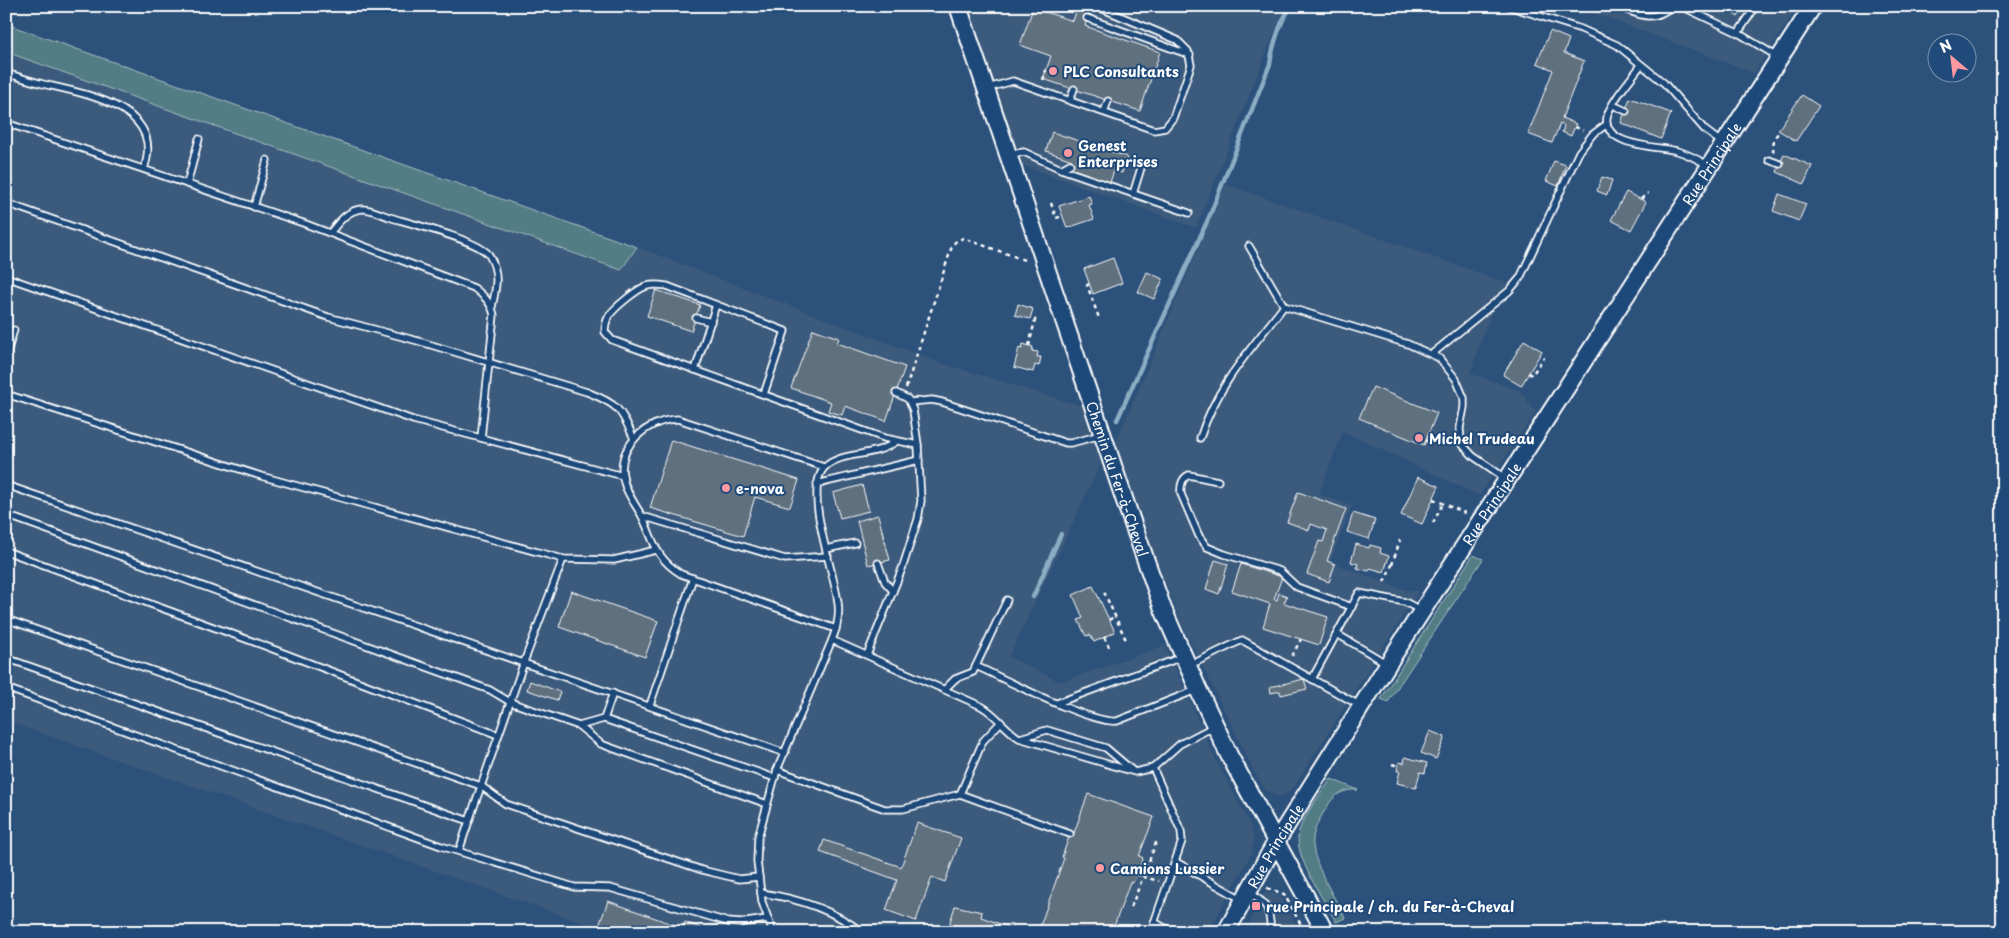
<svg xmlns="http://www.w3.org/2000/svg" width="2009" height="938" viewBox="0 0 2009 938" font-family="'Playpen Sans',sans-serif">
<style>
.built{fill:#3b5a7c}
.green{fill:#537d85;stroke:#a9bec2}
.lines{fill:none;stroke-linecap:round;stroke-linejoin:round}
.stream{stroke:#8cadc4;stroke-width:4.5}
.building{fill:#5e6f7e;stroke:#fff}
.lane-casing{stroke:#fff;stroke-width:9}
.secondary-casing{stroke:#fff;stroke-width:20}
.path{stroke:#fff;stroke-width:2.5;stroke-dasharray:4 4;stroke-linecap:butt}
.lane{stroke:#1f4a7a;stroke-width:5.5}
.secondary{stroke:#1f4a7a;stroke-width:16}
.poi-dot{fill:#ff9aa2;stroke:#1f4a7a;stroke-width:2}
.labels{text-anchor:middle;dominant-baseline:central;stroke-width:4;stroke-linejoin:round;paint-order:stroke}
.poi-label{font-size:14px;font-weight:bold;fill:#fff;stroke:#1f4a7a;text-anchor:start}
.street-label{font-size:14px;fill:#fff;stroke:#1f4a7a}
</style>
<rect width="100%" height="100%" fill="#2c517b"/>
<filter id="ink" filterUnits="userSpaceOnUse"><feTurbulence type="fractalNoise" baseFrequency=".02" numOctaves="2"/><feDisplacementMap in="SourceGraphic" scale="10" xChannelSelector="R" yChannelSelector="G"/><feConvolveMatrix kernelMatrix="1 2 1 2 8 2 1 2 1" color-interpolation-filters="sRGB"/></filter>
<g filter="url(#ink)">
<g class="built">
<polygon points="968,6 1285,6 1196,228 1022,165"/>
<polygon points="1575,6 1798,6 1754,73"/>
<polygon points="6,52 620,270 637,247 935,361 1082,406 1101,464 1009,657 1061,682 1165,645 1216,760 1250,825 1254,840 1252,853 1208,932 609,932 6,721"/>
<polygon points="1226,184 1519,287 1492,310 1470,373 1520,391 1536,412 1479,496 1343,431 1319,494 1352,506 1330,562 1406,590 1419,591 1294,787 1284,796 1278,796 1266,791 1254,771 1183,627 1154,553 1116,442"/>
<polygon points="1265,892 1280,895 1300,932 1244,932"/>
</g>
<g class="green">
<polygon points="6,24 637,247 621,270 6,52"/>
<polygon points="1473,555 1483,559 1388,702 1381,699"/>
<path d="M1331,779L1358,790C1344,789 1334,794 1327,807C1321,817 1314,827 1313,839C1311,862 1335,897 1345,918L1336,922C1325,901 1292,855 1299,831C1305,813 1320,795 1331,779Z"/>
</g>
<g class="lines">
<g class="stream">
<path d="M1117,420L1210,215L1270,64C1272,50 1281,14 1293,7"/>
<polyline points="1033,597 1061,534"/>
</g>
</g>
<g class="building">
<polygon points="1078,6 1090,10 1085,26 1160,52 1140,111 1043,79 1051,56 1020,45 1033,8 1073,21"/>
<polygon points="1723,6 1745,6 1738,17"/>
<polygon points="1550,31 1569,39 1564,53 1584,61 1562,118 1576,124 1571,136 1562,132 1564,126 1560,124 1552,143 1528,134 1553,70 1537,63"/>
<polygon points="1802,95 1819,106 1796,141 1778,130"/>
<polygon points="1630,98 1671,113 1661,139 1621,123"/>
<polygon points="1052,132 1127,157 1122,173 1114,171 1110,182 1069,168 1072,160 1046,151"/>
<polygon points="1784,154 1812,166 1804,184 1777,172"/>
<polygon points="1554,161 1566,165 1558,186 1546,181"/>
<polygon points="1602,177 1612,180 1607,195 1597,191"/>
<polygon points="1626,192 1646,202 1631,230 1611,220"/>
<polygon points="1779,194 1806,204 1799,221 1773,211"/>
<polygon points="1089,196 1092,204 1089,205 1094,219 1067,228 1059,206"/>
<polygon points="1113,258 1122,283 1093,294 1084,269"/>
<polygon points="1147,272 1163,279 1154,299 1138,292"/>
<polygon points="656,290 700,305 691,331 647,316"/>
<polygon points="1018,304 1033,309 1030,319 1015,315"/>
<polygon points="813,329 839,338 837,343 905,367 886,421 845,406 842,415 828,411 831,402 791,388"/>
<polygon points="1524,340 1542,351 1521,386 1503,375"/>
<polygon points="1023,344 1033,347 1032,351 1038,352 1037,357 1041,357 1039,366 1035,365 1033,372 1014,367 1019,348 1022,349"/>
<polygon points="1373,387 1437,413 1424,445 1359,418"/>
<polygon points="671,440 799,480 790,507 755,497 743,536 650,508"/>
<polygon points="1418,477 1439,486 1422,524 1401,515"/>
<polygon points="862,485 869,511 840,518 833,493"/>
<polygon points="1298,492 1346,509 1327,561 1335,564 1329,582 1307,574 1319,541 1323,542 1327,530 1311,524 1309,530 1287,522"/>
<polygon points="1353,513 1375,520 1369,539 1347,532"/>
<polygon points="878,515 890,560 868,565 857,521"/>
<polygon points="1356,544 1369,548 1370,545 1381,548 1380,553 1389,556 1384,572 1370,568 1369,571 1357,568 1358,564 1351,562"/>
<polygon points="1215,560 1228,564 1219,594 1206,589"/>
<polygon points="1241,564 1282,577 1274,599 1277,600 1279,593 1287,596 1284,603 1328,617 1319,645 1263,627 1270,604 1232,591"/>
<polygon points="1093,586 1115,632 1094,642 1090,635 1086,636 1078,620 1083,618 1073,595"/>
<polygon points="571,591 658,621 645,657 559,627"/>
<polygon points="1304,679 1307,689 1281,695 1280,691 1271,693 1270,687"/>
<polygon points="530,681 560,692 557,700 527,690"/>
<polygon points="1430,731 1445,737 1436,759 1421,753"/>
<polygon points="1405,757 1427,763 1425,773 1420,772 1416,788 1397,783 1400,771 1397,771 1399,762 1404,763"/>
<polygon points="1088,794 1154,817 1139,856 1143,858 1137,874 1133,883 1130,882 1112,932 1038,932 1064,858 1062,857 1070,834 1071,832 1074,833"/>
<polygon points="917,823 961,838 945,882 932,877 916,921 886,910 897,880 820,852 824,840 901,867"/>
<polygon points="608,901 683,928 685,922 711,932 624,932 600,923"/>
<polygon points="955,906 982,912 981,917 1022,932 947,932"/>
</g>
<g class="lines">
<defs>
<g id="lane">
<polyline points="1508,6 1581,29 1617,45 1664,83 1705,130 1722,143"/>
<path d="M1616,6C1639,14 1651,24 1672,6"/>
<polyline points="1681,6 1738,33"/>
<polyline points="1756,6 1738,33 1778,57"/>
<polyline points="1087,18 1190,55"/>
<path d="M1641,65C1632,78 1610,102 1607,117C1602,147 1659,146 1677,151C1689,154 1699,160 1709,166"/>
<path d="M6,73C19,77 31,81 43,84C86,94 166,107 144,169"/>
<polyline points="988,88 1013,81 1154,130 1165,128 1173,118 1191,65 1188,51 1177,40 1096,6"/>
<polyline points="1070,100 1074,89"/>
<polyline points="1613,105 1626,111"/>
<polyline points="1104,112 1108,101"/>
<path d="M6,123L303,223L474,288C484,296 491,302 494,315L481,438"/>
<polyline points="1011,154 1024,152 1061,169 1189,213"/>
<polyline points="1769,160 1780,164"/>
<polyline points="1061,169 1070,164"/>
<polyline points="187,184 199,139"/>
<polyline points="1133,194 1141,168"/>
<path d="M6,203L328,317L418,341L587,392C618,404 621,409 634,439"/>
<polyline points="254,207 267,160"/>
<path d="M330,233C338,223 348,209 363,209C371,209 381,214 389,217C409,223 478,240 489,255C500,273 496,288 492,307"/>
<polyline points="1249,246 1284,306"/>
<polyline points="6,277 413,420 623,476"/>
<polyline points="696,318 711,322"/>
<polyline points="1432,354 1509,291 1520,278 1579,152 1592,135 1607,124"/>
<polyline points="6,356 14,330"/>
<polyline points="695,370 716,305"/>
<polyline points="6,394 261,476 563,559 614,560 656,550"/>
<path d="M764,394L785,331L667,286C660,285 654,284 647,286C638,288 614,308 609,316C606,321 605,326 605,332L612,340L884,438L918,445"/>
<polyline points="911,402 932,400 942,402 1066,443 1071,443 1101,435"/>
<path d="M1200,438C1217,385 1251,349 1284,306L1408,344L1439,358L1456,379L1464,398V407L1460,428L1461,443L1473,456L1505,478"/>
<path d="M824,467L678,419C648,420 617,445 623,477C625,491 635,504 642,516L785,559L828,556"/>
<path d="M1218,481L1189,475C1182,478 1180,486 1181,494L1199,536L1207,547L1224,554L1280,571L1297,587L1352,607"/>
<polyline points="817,484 919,460"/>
<polyline points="6,485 785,753"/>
<polyline points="6,515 490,690 510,702 579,726 604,719"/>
<path d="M642,516C654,541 655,558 681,574L836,629"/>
<polyline points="826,549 855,543"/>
<polyline points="6,551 265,646 498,735"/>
<polyline points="878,563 885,582 893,591"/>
<polyline points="6,619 481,786 506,804 702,870 739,879 759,877"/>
<polyline points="1337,634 1386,663"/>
<path d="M832,640L981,706C996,714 1005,729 1019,738L1135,772L1153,768L1180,744L1215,726"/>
<polyline points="867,655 902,569 918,519 921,501 918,445 913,410 908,399 896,393"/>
<polyline points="6,658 469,821 524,662 563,559"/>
<path d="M976,666C1005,679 1090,724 1117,721L1196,690"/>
<polyline points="1188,666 1242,640 1312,679"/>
<polyline points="6,688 441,846 574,887 610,888 728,922 740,923 767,919"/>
<polyline points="945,689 955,679 973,672 1007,600"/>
<polyline points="613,693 604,719 775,778"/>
<polyline points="1057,703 1182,657"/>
<polyline points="650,705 693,578"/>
<polyline points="1359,705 1312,679 1359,593 1405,602 1420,610"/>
<polyline points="579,726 601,744 767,804"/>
<polyline points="1020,738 1047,730 1106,748 1133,771"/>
<polyline points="777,770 885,809 903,809 960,794 1070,834"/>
<polyline points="960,794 983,741 1000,723"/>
<polyline points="459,851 469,821"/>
<polyline points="1176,862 1243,900"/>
<path d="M761,893C796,898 833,910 862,932"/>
<path d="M1249,894C1270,903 1269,911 1271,932"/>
<polyline points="1154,922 1172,932"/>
<path d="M773,932L762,902L757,861L758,837L777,770L832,640C837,628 840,616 838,603C835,573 801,487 826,466C843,451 874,458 897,441"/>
<polyline points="1151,932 1182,841 1181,831 1153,768"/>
</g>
<g id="secondary">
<path id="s1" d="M958,6L1127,507L1163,609L1198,689L1229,755L1325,932"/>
<path id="s2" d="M1226,932L1276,842L1393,656L1813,6"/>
</g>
</defs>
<use href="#lane" class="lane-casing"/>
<use href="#secondary" class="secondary-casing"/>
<g class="path">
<polyline points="1043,80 1046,70"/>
<polyline points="1575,127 1583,130"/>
<polyline points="1773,152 1774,138 1780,131"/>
<polyline points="1641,199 1648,193"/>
<polyline points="1051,203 1056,218 1063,216"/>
<polyline points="1089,284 1087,285 1099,318"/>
<polyline points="1029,346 1036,316"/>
<polyline points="1528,373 1532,375 1544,357"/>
<polyline points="906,388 951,249 955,242 963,238 1027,261"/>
<polyline points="1426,441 1437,444 1451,443"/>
<polyline points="1433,499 1465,513"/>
<polyline points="1433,523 1443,503"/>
<polyline points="1392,565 1400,540"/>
<polyline points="1384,582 1392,565 1386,564"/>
<polyline points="1104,592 1126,640"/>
<polyline points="1109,620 1115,616"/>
<polyline points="1104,637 1109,647"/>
<polyline points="1292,656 1301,639"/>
<polyline points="1392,764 1398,766"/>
<polyline points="1137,874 1143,877 1157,840"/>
<polyline points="1267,888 1284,894 1305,932"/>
<polyline points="1131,907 1143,877 1159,881"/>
</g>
<use href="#lane" class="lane"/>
<use href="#secondary" class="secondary"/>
</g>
</g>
<g class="poi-dot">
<circle cx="1053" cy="71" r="5"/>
<circle cx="1068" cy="153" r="5"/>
<circle cx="1419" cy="438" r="5"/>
<circle cx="726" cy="488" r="5"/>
<circle cx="1100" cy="868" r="5"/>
<rect x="1251" y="901" width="10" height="10" rx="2.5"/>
</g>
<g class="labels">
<g class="poi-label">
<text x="1063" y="71">PLC Consultants</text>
<text x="1078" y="145">Genest<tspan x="1078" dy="16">Enterprises</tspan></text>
<text x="1429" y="438">Michel Trudeau</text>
<text x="736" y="488">e-nova</text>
<text x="1110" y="868">Camions Lussier</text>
<text x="1266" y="906">rue Principale / ch. du Fer-à-Cheval</text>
</g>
<g class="street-label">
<text stroke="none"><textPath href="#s2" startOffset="909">Rue Principale</textPath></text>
<text stroke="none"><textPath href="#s1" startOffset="499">Chemin du Fer-à-Cheval</textPath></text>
<text stroke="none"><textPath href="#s2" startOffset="504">Rue Principale</textPath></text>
<text stroke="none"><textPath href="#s2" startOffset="99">Rue Principale</textPath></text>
</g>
</g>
<rect width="2009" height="938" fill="none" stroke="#1f4a7a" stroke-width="25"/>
<rect x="12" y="12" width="1984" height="913" fill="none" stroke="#fff" stroke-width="2" filter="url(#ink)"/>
<g transform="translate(1952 58) rotate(332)"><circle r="24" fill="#1f4a7a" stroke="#7992af"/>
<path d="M0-4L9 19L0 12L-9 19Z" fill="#ff9aa2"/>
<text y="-8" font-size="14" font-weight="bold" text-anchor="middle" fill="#ffffff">N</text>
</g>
</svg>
